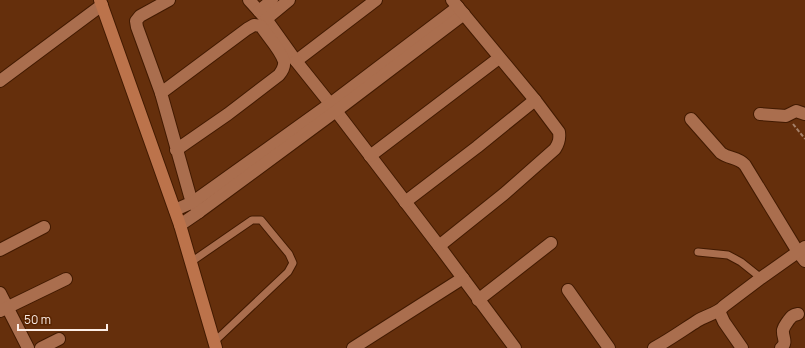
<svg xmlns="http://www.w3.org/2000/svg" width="805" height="348" viewBox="0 0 805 348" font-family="Manrope,sans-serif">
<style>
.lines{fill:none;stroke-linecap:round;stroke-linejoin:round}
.lane-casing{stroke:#421a01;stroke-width:9}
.street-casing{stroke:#421a01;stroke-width:14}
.secondary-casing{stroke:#421a01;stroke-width:14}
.path{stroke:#a5816a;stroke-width:2;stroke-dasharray:4 2;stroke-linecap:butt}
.lane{stroke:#aa6e4e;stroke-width:7}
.street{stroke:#aa6e4e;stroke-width:12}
.secondary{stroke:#bc734b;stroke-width:12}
</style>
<rect width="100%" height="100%" fill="#652f0c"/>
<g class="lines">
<defs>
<g id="lane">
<polyline points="698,252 728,255 741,262 761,278"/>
<polyline points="191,262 252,220 261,220 289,254 293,263 288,272 214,342"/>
</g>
<g id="street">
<polyline points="249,0 266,19 296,61 376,0"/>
<polyline points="259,11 272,0"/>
<polyline points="266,19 289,0"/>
<polyline points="296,61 336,111 439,246 515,348"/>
<polyline points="0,81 102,5"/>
<polyline points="161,93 137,27 136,21 140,16 169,0"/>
<polyline points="760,114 786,116 796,111 805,114"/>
<path d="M691,119L721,153C729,159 738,157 745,165L798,252L805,261"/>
<path d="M176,150L228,114L279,75C282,71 285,67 284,61C280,49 268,37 261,26L254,25L247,29L161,93L190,196L199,212"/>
<polyline points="370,156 499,58"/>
<polyline points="405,202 477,147 535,100"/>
<polyline points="175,210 193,202 330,104 458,7"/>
<polyline points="180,225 199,212 336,111 464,14"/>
<path d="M439,246L504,194L555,149C559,143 560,139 559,132L535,100L452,0"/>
<polyline points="0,250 44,227"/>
<polyline points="568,290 609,348"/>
<polyline points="0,293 28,348"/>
<polyline points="478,300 551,243"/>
<polyline points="0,311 66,279"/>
<polyline points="719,311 724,322 742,348"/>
<polyline points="41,348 59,339"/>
<polyline points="353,348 463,278"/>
<path d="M654,348C669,340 683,330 697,321C706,315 717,314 724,306L761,278L805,247"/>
<path d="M781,348C788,342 782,337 783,330C784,326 786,324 788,321C791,317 792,315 798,314"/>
</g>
<polyline id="secondary" points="100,0 180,225 216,348"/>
</defs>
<use href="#lane" class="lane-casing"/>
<use href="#street" class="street-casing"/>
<use href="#secondary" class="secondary-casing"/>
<polyline class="path" points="793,124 805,139"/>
<use href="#lane" class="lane"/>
<use href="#street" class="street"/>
<use href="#secondary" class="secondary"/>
</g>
<path d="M18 324v6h89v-6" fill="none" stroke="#fceee7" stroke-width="2"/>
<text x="24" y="324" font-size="12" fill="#fceee7" stroke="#592400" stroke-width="3" paint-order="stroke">50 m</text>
</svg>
